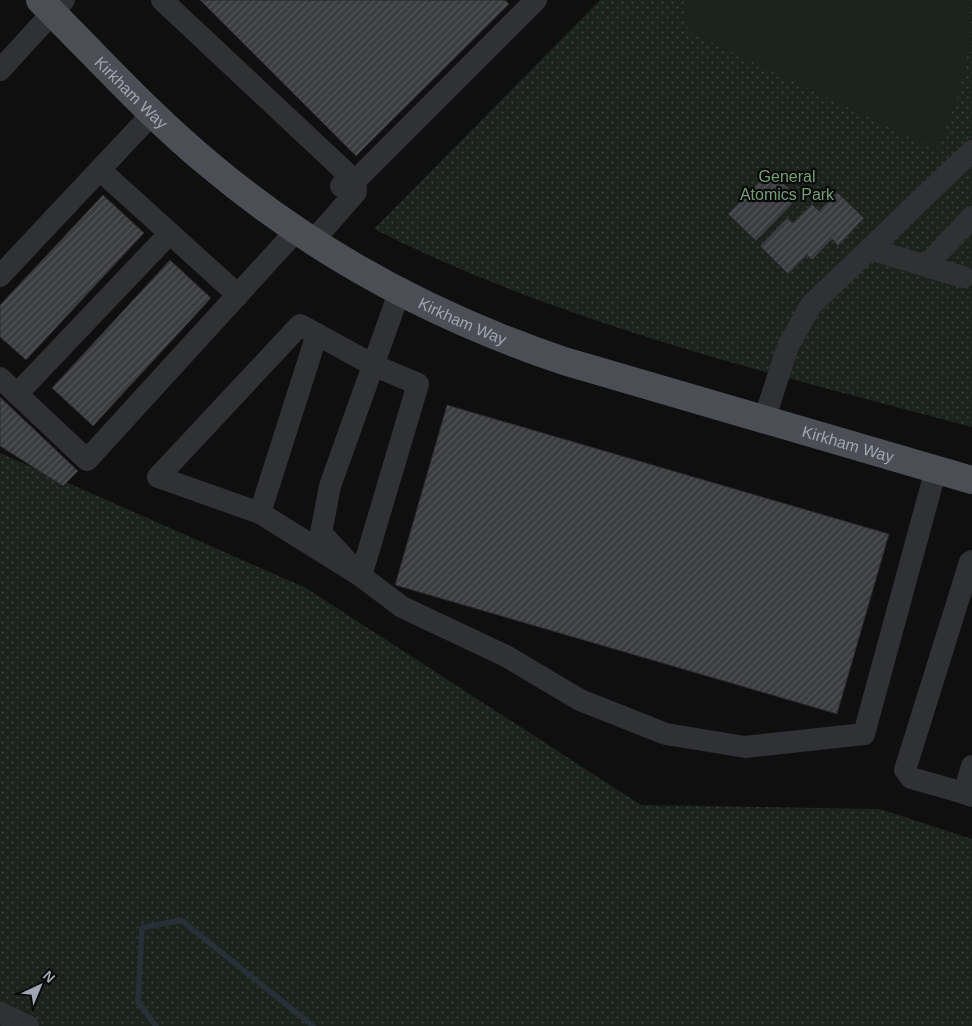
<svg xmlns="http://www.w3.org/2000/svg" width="972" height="1026" viewBox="0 0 972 1026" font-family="Helvetica,sans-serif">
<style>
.grass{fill:url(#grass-dots)}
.garden{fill:#1b231c}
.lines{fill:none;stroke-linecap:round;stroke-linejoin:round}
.stream{stroke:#273036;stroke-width:5.5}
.building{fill:url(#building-hatch);stroke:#29292c}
.minor{stroke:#303135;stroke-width:22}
.major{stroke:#4b4e54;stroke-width:28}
.labels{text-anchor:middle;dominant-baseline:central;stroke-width:4.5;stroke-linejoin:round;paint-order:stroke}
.street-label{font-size:16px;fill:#9fa6b2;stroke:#0a0a0b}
.park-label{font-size:16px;fill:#749f75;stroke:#0a0a0b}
</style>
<defs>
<pattern id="grass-dots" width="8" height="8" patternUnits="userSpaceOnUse" patternTransform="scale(1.25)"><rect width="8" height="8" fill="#1b231c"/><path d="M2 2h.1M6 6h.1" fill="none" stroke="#39403b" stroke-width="1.8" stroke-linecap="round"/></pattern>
<pattern id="building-hatch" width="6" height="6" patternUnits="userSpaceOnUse" patternTransform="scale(1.25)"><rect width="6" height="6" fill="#3b3c40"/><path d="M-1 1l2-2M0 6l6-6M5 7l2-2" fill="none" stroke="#545559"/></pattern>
</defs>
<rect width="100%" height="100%" fill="#0f0f10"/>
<g class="grass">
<path d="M600,0H972V427C769,373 562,324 374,229Z"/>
<polygon points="0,453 306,588 641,805 880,809 972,839 972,1026 0,1026"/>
</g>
<polygon class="garden" points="691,0 968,0 969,47 958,96 937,150 688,31 685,10"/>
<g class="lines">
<polyline class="stream" points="156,1026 138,1002 142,928 181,920 313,1026"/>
</g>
<g class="building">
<polygon points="200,0 505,0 509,4 356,156"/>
<polygon points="770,170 798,198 756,241 728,214"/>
<polygon points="837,192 864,218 838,246 832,239 812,260 807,255 788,274 760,246 787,218 793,223 812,204 819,211"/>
<polygon points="103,195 144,233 26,360 0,337 0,305"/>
<polygon points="170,260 211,298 93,426 52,388"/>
<polygon points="0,397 78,471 63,486 0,446"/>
<polygon points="447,405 889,534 837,714 395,585"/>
</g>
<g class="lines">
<g class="minor">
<polyline points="162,0 355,181 356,192 313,241"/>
<polyline points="0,70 64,0"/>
<polyline points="100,170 238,295"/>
<polyline points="341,186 345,182 355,181 536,0"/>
<polyline points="870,249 926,266 972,217"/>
<polyline points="926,266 963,277"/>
<polyline points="0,276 153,113"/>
<polyline points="399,293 330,486 321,533 361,576 402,607 506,656 580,700 666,734 745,747 864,734 936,469"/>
<polygon points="300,325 373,365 418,384 361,576 260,513 158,477"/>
<polyline points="0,378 87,460 296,231"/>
<polyline points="17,394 170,233"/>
<polyline points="764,420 788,346 811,305 972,151"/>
<polyline points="260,513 317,334"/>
<polyline points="972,766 964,793 972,796"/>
<polyline points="964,793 911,778 905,770 970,562 972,561"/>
<polyline points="0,1013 28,1026"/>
</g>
<path class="major" id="s1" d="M40,0C96,56 150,116 211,166C316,254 436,318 564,361L972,480"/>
</g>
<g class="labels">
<g class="street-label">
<text stroke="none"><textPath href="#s1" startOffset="130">Kirkham Way</textPath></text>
<text stroke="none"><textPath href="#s1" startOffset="535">Kirkham Way</textPath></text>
<text stroke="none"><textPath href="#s1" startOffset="940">Kirkham Way</textPath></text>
</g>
<g class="park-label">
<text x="787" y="176">General<tspan x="787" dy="18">Atomics Park</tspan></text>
</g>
</g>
<g transform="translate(40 986) rotate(44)" stroke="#0a0a0b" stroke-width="4" paint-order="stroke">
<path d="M0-4L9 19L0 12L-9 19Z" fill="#9fa6b2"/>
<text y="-8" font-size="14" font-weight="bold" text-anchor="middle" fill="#9fa6b2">N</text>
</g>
</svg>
